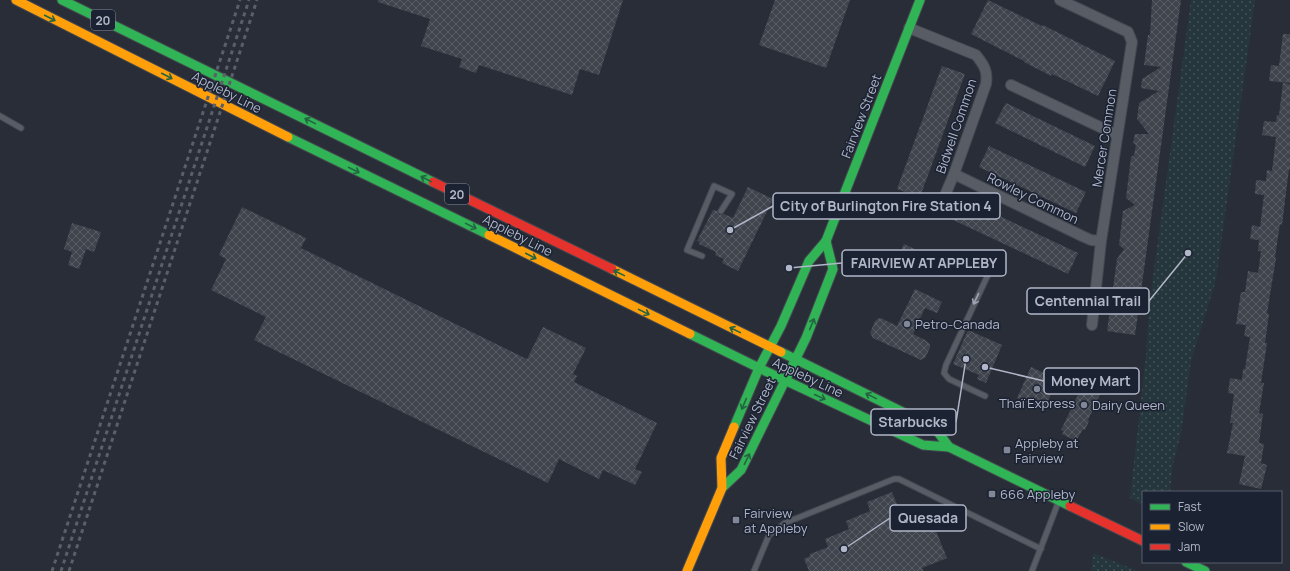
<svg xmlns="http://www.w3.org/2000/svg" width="1290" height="571" viewBox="0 0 1290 571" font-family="Manrope,sans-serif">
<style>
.grass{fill:url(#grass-dots)}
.building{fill:url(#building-cross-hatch)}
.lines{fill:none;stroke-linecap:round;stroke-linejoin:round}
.lane-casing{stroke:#444850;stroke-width:7}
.street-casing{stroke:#444850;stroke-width:12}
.fast-casing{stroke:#444850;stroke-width:11}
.slow-casing{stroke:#444850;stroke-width:11}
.jam-casing{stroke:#444850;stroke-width:11}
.lane{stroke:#585c65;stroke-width:5}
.street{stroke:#585c65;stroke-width:10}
.fast{stroke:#30b455;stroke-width:9}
.slow{stroke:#ff9f0a;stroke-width:9}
.jam{stroke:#e5322d;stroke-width:9}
.rail{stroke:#5b5f68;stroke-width:3;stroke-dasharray:4 4;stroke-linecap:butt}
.oneway{stroke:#246442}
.oneway2{stroke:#9fa5b5}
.poi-dot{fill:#818796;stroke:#1b2232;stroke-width:1.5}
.labels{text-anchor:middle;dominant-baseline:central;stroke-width:3;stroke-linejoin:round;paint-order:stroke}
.shield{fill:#1b2232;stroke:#848a9c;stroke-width:1}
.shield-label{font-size:12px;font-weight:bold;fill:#b1b7c9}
.street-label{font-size:13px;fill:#b1b7c9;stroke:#1b2232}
.poi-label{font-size:13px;fill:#b1b7c9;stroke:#1b2232;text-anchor:start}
.leader{fill:none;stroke:#b1b7c9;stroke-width:1.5}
.callout-dot{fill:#b1b7c9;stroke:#1b2232;stroke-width:1.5}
.callout{fill:#1b2232;stroke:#b1b7c9;stroke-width:1.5}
.callout-label{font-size:14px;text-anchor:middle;font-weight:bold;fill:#b1b7c9}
</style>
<defs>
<pattern id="grass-dots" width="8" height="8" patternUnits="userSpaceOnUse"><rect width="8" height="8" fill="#25373d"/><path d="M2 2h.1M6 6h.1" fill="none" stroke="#425258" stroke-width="1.8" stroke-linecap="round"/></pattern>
<pattern id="building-cross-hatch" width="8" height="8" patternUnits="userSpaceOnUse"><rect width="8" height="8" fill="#40444d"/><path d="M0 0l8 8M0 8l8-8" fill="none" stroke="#595d65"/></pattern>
</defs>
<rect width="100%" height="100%" fill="#282d37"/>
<g class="grass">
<polygon points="1191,0 1255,0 1216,280 1191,361 1181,433 1173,464 1170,492 1143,492 1143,505 1130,498 1146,355 1149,306"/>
<polygon points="1093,553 1138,571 1091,571"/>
</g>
<g class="building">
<polygon points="378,0 623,0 599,75 580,69 572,95 479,65 476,73 459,67 462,59 421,46 430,19 378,2"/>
<polygon points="775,0 850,0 826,68 759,45"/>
<polygon points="988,0 1042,26 1043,25 1115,61 1098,96 1052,74 1051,76 1024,62 1024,61 971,34"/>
<polygon points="1152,0 1181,0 1135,335 1107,331 1117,259 1124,249 1119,245 1123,211 1135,205 1126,198 1131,157 1134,155 1136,145 1133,143 1135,134 1149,134 1137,119 1139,103 1159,91 1141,88 1142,79 1161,67 1144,65 1148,35 1150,35"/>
<polygon points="1283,34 1290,34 1290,83 1269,81 1271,65 1279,66"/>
<polygon points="942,66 965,74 920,197 897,189"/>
<polygon points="1283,83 1290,84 1290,170 1289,169 1282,225 1280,224 1275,257 1276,258 1267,313 1269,314 1265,343 1267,343 1261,383 1264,383 1259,413 1263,414 1259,443 1264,444 1261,463 1267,465 1261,489 1239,484 1245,456 1227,453 1233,423 1230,423 1234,394 1228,393 1230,378 1242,380 1243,369 1245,369 1250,337 1244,336 1246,325 1236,324 1241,292 1245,292 1248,271 1258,273 1261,251 1258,251 1259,240 1250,239 1252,225 1260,227 1264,195 1255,194 1256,180 1266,181 1267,170 1272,171 1276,137 1262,135 1264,121 1276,122 1277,115 1279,115"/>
<polygon points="1006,103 1095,146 1085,167 995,123"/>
<polygon points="989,146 1086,192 1076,213 979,167"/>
<polygon points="748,187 773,199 738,271 722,263 724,259 715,255 716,252 699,244 700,242 697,241 713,210 717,211 719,215 724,214 733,218"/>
<polygon points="961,198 1078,253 1068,274 951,219"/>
<polygon points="242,207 306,238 301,248 527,359 543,327 586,348 573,374 577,376 574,382 657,423 635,469 642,472 635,485 603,470 599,479 559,459 548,483 254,340 266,317 211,290 226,259 219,255"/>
<polygon points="72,223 101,232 94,252 86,249 79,269 68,265 72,252 64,249"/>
<polygon points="904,244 931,257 924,272 897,259"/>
<polygon points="915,289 942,302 937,313 925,308 913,334 927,341 930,345 930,348 925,358 921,360 873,338 870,333 875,321 879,318 883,319 897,326"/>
<polygon points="968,330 1002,345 986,383 977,379 979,375 953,364"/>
<polygon points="1031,367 1057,379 1046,406 1044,405 1043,408 1036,405 1036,406 1017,398"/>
<polygon points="1092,384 1103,388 1088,420 1089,421 1085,430 1083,429 1076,441 1062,434 1064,431 1061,430 1082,386 1090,390"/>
<polygon points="892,492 903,519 927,509 947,558 922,568 924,571 809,571 804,559 810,556 810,554 828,547 825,539 849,529 846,521 870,511 867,502"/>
</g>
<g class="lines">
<defs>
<g id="lane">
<polyline points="0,116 21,128"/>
<polyline points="702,256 687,250 714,186 732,194 721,211"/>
<polyline points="985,396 949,379 944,373 946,365 993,264"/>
<polyline points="754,571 769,535 785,523 894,479 899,479 1041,549"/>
<polyline points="1032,571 1058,503"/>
</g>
<g id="street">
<polyline points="1060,0 1128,32 1132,42 1101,241 1092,325"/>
<path d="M909,28L976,55C984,65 988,71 986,84L954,174L940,207"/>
<polyline points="1011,85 1117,135"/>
<polyline points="954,174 1082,236 1091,240 1101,241"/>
</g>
<g id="fast">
<polyline points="62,0 433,182"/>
<polyline points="288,137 489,235"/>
<polyline points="690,334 759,368 923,445 949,447 1070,506"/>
<polyline points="781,352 935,428 949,447"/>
<polyline points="734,427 759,368 781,326 809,261 826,241 920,0"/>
<polyline points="722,488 741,470 806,338 833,269 826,241"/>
<polyline points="1186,562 1205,571"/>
</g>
<g id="slow">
<polyline points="16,0 288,137"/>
<polyline points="489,235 690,334"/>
<polyline points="612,269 781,352"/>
<polyline points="687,571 722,488 721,458 734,427"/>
</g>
<g id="jam">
<polyline points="433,182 612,269"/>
<polyline points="1070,506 1143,541"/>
</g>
</defs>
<use href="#lane" class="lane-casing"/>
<use href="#street" class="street-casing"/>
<use href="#fast" class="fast-casing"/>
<use href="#slow" class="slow-casing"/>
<use href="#jam" class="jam-casing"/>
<use href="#lane" class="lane"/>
<use href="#street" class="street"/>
<use href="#fast" class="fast"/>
<use href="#slow" class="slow"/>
<use href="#jam" class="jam"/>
<g class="rail">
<polyline points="52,571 240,0"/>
<polyline points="61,571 249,0"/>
<polyline points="69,571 257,0"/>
</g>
</g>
<defs><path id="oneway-shaft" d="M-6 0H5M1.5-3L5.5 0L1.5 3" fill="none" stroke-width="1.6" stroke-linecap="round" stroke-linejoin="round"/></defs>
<g class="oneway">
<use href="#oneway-shaft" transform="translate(50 18) rotate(27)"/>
<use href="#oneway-shaft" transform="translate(167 76) rotate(27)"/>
<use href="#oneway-shaft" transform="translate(310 121) rotate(-154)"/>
<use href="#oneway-shaft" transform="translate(354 170) rotate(26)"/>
<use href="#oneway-shaft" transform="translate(426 179) rotate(-154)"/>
<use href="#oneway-shaft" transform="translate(471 226) rotate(26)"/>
<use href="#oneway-shaft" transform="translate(531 256) rotate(27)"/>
<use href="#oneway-shaft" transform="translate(619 273) rotate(-154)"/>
<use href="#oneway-shaft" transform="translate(644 312) rotate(26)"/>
<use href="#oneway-shaft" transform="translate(812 324) rotate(-68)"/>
<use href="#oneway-shaft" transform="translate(735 330) rotate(-154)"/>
<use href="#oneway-shaft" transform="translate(871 396) rotate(-154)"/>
<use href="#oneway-shaft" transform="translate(820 397) rotate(25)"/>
<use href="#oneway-shaft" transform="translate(744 404) rotate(113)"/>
<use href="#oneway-shaft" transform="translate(747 459) rotate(-64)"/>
</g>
<use class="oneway2" href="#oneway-shaft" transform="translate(976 299) rotate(115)"/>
<g class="poi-dot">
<circle cx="907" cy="324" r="4"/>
<circle cx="1037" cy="389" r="4"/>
<circle cx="1084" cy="405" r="4"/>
<rect x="1003" y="446" width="8" height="8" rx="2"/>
<rect x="988" y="490" width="8" height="8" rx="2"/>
<rect x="732" y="516" width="8" height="8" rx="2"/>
</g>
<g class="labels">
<g class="shield">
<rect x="91" y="10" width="24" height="20" rx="3"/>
<rect x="445" y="184" width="24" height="20" rx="3"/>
</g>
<g class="shield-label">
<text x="103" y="20">20</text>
<text x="457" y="194">20</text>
</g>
<g class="street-label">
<text transform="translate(227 92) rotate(27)">Appleby Line</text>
<text transform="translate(861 116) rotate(-69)">Fairview Street</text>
<text transform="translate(956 126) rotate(-71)">Bidwell Common</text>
<text transform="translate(1104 138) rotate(-81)">Mercer Common</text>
<text transform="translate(1033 198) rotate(26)">Rowley Common</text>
<text transform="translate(518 235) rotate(27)">Appleby Line</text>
<text transform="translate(808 377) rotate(25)">Appleby Line</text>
<text transform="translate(752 418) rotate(-64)">Fairview Street</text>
</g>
<g class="poi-label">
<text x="915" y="324">Petro-Canada</text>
<text x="1037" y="403" text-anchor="middle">Thaï Express</text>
<text x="1092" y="405">Dairy Queen</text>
<text x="1015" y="443">Appleby at<tspan x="1015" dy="15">Fairview</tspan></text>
<text x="1000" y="494">666 Appleby</text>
<text x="744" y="513">Fairview<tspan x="744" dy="15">at Appleby</tspan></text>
</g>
</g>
<path class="leader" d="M730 230L773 206M789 268L842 263M1188 253L1149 301M985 367L1044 381M966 359L956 422M844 549L890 518"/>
<g class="callout-dot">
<circle cx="730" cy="230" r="4"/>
<circle cx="789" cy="268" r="4"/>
<circle cx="1188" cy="253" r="4"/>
<circle cx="985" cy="367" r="4"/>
<circle cx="966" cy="359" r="4"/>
<circle cx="844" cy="549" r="4"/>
</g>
<g class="callout">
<rect x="773" y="193" width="227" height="26" rx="4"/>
<rect x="842" y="250" width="164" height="26" rx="4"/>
<rect x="1027" y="288" width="122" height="26" rx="4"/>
<rect x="1044" y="368" width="95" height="26" rx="4"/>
<rect x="871" y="409" width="85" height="26" rx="4"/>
<rect x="890" y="505" width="76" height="26" rx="4"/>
</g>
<g class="callout-label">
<text x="886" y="211">City of Burlington Fire Station 4</text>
<text x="924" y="268">FAIRVIEW AT APPLEBY</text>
<text x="1088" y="306">Centennial Trail</text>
<text x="1091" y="386">Money Mart</text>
<text x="913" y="427">Starbucks</text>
<text x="928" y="523">Quesada</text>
</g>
<rect x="1142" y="491" width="140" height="72" fill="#1b2232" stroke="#575e6e"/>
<rect x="1150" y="504" width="20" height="6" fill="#30b455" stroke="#575e6e"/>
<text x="1178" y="511" font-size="12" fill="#b1b7c9">Fast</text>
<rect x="1150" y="524" width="20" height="6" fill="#ff9f0a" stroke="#575e6e"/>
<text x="1178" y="531" font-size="12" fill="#b1b7c9">Slow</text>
<rect x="1150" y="544" width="20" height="6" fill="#e5322d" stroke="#575e6e"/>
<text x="1178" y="551" font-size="12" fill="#b1b7c9">Jam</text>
</svg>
